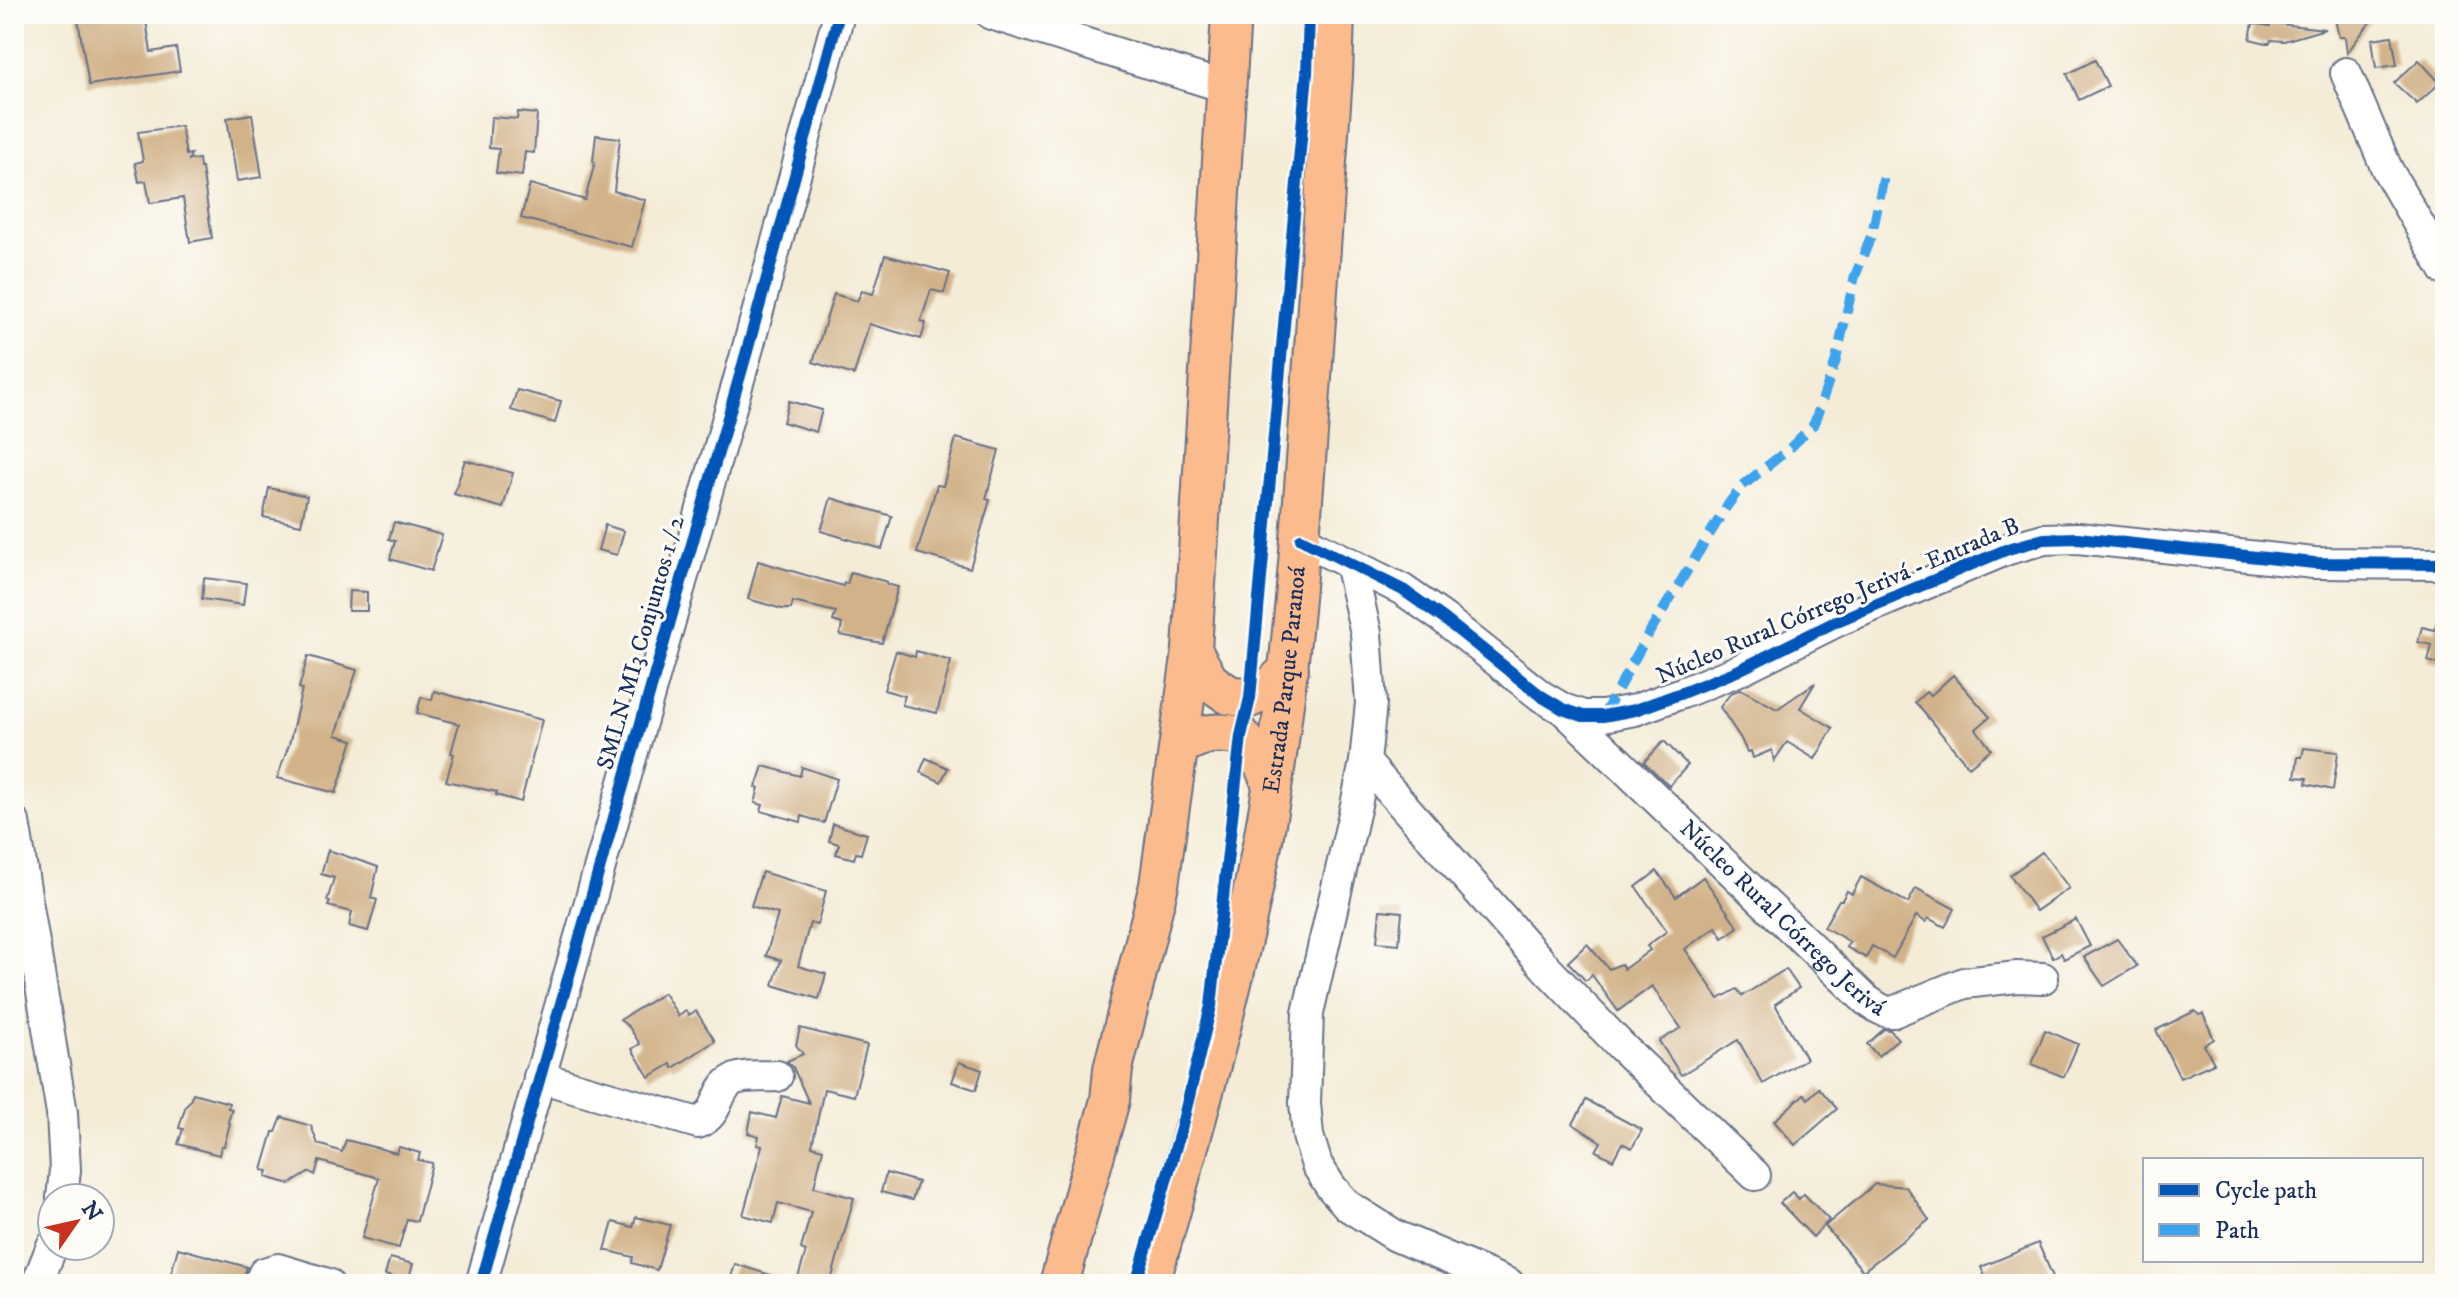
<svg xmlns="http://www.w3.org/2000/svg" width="2459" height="1298" viewBox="0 0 2459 1298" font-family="'IM FELL DW Pica',serif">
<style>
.building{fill:#d1b289}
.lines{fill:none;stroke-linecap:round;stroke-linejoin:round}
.minor-casing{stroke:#677188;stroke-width:34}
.major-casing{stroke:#677188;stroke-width:42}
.minor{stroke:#fff;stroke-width:30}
.major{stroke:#fbbb8c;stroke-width:38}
.quiet{stroke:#3da3ed;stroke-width:10;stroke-dasharray:20 10;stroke-linecap:butt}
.cycleway-casing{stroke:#fdfcf7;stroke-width:17}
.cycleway{stroke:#0057b8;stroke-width:12}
.labels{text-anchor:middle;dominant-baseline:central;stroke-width:6;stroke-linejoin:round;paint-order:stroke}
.street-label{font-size:24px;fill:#1b2f5e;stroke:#fdfcf7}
</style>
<rect width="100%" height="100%" fill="#fdfcf7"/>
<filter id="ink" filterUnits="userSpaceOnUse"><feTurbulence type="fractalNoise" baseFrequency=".0125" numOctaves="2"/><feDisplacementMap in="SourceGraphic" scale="16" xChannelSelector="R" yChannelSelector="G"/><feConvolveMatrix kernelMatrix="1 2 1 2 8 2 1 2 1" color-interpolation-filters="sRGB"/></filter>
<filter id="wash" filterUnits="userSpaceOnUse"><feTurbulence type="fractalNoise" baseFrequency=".006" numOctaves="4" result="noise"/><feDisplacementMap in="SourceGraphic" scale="32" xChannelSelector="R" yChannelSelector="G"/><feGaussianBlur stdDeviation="1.8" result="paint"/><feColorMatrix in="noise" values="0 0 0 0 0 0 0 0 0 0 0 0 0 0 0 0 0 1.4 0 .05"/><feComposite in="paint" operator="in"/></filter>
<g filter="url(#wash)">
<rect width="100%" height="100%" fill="#f4ecd7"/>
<g id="blocks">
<g class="building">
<polygon points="77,14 145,14 151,52 176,48 180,71 89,85"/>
<polygon points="2355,14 2376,14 2347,53 2345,37 2339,37 2335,19"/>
<polygon points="2253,23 2270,26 2271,23 2325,29 2284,41 2271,40 2270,43 2266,43 2250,39"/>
<polygon points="2392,36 2397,65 2376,68 2372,39"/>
<polygon points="2095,60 2108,86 2079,100 2067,74"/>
<polygon points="2419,60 2440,83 2417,104 2394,83"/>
<polygon points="518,112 537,114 534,153 525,152 522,176 496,173 499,149 489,148 491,117 517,119"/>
<polygon points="252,114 262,177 237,181 227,118"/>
<polygon points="181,126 186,155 191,154 189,160 199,159 200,168 202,168 212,238 190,242 183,198 150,203 146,181 139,182 135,163 143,161 138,132"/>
<polygon points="596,135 620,138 614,191 645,200 632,247 521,218 530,184 585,200 595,162 593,161"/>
<polygon points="885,255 950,273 944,293 931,290 921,321 926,323 921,339 869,324 854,375 813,362 834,294 857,301 862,291 873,294"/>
<polygon points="517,390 561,401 555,423 511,410"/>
<polygon points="789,401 822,410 816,432 783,422"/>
<polygon points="956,438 999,450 986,499 990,500 970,568 917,553 937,485 943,486"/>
<polygon points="465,460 513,473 503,508 454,494"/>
<polygon points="269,488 307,496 301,525 263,517"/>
<polygon points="831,498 892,516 882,549 821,531"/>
<polygon points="394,522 442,535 431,571 390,559 395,541 389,539"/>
<polygon points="605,525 624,531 617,555 598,550"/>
<polygon points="758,561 843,586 844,583 847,584 851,572 887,582 886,584 898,587 882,643 840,635 842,624 833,621 836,612 793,602 791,609 782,609 748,599"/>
<polygon points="204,578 246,583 243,605 202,599"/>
<polygon points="349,591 367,592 367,611 348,611"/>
<polygon points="2439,616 2445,616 2445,666 2428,661 2432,645 2418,642 2422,627 2435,630"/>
<polygon points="896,651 915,657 916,651 951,661 937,713 902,705 905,696 884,690"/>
<polygon points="308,656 357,670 336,735 353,740 336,793 277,778 289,745 302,689 299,688"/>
<polygon points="1953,675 1990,717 1976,729 1991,749 1969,767 1915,702 1926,692 1930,696"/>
<polygon points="1815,683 1800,708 1833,728 1815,759 1787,742 1774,761 1772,750 1753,758 1751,751 1747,752 1741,739 1720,707 1731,693 1741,689 1777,709"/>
<polygon points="434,691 542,720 521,802 496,795 497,792 446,781 454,754 451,753 459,724 417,713 421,697 432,700"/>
<polygon points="1664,741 1688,765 1669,786 1644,762"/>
<polygon points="2304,748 2338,752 2333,790 2306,784 2307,778 2295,777 2298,757 2302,757"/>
<polygon points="926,758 948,768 941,782 920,772"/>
<polygon points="763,766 800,776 802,767 837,779 824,823 802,816 801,822 761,811 763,805 755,803 759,788 756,787"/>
<polygon points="833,824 867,834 861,854 856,853 854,859 836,854 839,844 829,841"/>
<polygon points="328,850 378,867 371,898 377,900 368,931 349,926 352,912 328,906 330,902 327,901 334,878 321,874"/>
<polygon points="2042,852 2069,888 2036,911 2010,875"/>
<polygon points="1657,871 1676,897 1703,877 1738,927 1723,938 1716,927 1685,949 1719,999 1737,989 1742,996 1786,969 1799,988 1775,1004 1806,1059 1763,1084 1738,1040 1681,1075 1659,1041 1681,1028 1652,986 1618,1011 1592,975 1587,980 1585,980 1568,962 1587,944 1609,969 1621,964 1624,969 1650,950 1647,946 1667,931 1636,887"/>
<polygon points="762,872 826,891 817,925 810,923 798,966 826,974 819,999 773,985 781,960 766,956 778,914 751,906"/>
<polygon points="1861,877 1908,903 1916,888 1955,909 1945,927 1928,918 1926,922 1916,916 1893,958 1872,946 1866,958 1846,947 1850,942 1824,927 1839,900 1842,900 1847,891 1852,894"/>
<polygon points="1380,910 1402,912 1399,944 1377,942"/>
<polygon points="2076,919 2090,946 2064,959 2061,953 2053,958 2042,936"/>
<polygon points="2117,939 2137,966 2104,986 2084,957"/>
<polygon points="664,993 678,1016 686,1011 689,1015 696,1011 715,1041 673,1068 671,1064 649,1077 632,1049 640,1044 629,1027 620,1020"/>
<polygon points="2195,1011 2199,1015 2203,1014 2214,1039 2204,1045 2214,1063 2180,1078 2156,1030"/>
<polygon points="800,1028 867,1045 854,1096 824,1089 812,1146 823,1149 814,1187 854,1198 830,1284 796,1284 806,1251 801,1249 811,1212 778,1203 773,1223 743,1215 762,1146 757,1145 759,1136 748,1133 752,1112 776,1118 782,1096 809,1103 793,1067 787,1061 803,1054 796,1045"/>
<polygon points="1884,1029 1890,1030 1898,1039 1878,1056 1867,1044"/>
<polygon points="2045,1030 2078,1044 2064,1077 2032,1064"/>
<polygon points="959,1062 982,1070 976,1090 952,1082"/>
<polygon points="1819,1088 1837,1109 1795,1145 1774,1121 1804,1094 1808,1099"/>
<polygon points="193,1093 229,1103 228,1108 232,1109 228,1122 230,1123 224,1146 221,1146 219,1155 178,1144 183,1129 179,1128 186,1105 190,1101"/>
<polygon points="1586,1100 1642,1130 1632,1148 1622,1143 1613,1160 1596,1151 1601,1142 1573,1124"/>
<polygon points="282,1117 311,1126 318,1144 342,1152 346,1140 397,1153 399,1147 420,1153 418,1160 432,1163 417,1221 407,1219 399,1248 362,1238 379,1178 319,1161 315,1175 310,1172 290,1184 266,1177 268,1171 262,1170 273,1132 276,1132"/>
<polygon points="886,1173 918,1182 912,1200 881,1192"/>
<polygon points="1875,1184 1906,1187 1929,1220 1863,1271 1825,1226"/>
<polygon points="1792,1192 1799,1199 1804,1194 1829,1220 1813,1237 1780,1203"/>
<polygon points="636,1217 670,1225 657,1270 632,1263 633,1257 605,1250 613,1222 633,1227"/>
<polygon points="2038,1243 2054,1279 2044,1284 1988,1284 1981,1267"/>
<polygon points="178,1248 247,1267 241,1284 168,1284"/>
<polygon points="390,1258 413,1264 408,1281 385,1275"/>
<polygon points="735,1264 786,1280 786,1284 729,1284"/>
</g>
</g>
</g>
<g filter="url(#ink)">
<use href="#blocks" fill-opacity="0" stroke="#677188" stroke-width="2"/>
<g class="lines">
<defs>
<g id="minor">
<polyline points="991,14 1228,88"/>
<polyline points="2346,73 2387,169 2445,270"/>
<polyline points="1301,539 1403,590 1443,618 1541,696 1563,709 1583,716 1603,716 1635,710 1682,693 1737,671 1837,621 2008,549 2044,539 2078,538 2314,563 2445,564"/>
<polyline points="1350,563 1366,633 1371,703 1365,762 1356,805 1308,1013 1305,1103 1308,1136 1317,1165 1331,1187 1348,1206 1396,1236 1509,1284"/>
<path id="s1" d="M1564,710L1866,1000C1874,1005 1883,1013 1893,1012L1964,983L2017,977L2043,978"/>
<polyline points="1365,762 1547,969 1622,1047 1755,1175"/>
<polyline points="14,822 62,1113 65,1170 62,1198"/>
<path d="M539,1077L698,1123C721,1114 715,1089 733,1080C746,1074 763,1077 777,1076"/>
<polyline points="37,1284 52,1246"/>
<polyline points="259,1284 264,1273 278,1269 328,1284"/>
<polyline points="481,1284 747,351 839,14"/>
</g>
<g id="major">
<polyline points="1192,650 1209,681 1229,695 1250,698 1271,687 1289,669"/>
<path d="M1180,746C1203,733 1215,731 1241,736L1263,764L1272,785"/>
<polyline points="1059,1284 1110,1100 1113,1069 1159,885 1192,650 1231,14"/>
<path id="s2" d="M1150,1284C1197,1118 1246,953 1273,782C1292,662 1300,541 1309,420C1317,306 1325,191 1333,76L1335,14"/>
</g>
</defs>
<use href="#minor" class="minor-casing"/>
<use href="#major" class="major-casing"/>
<use href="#minor" class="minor"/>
<use href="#major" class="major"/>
<polyline class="quiet" points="1603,716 1649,633 1727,506 1741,487 1790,448 1814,424 1836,360 1855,276 1872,234 1885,171"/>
<defs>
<g id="cycleway">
<polyline points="1301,539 1403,590 1443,618 1541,696 1563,709 1583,716 1603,716 1635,710 1682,693 1737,671 1837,621 2008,549 2044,539 2078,538 2314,563 2445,564"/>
<polyline points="481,1284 747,351 839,14"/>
<polyline points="1136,1284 1181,1129 1211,1006 1241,736 1250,698 1307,73 1309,14"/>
</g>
</defs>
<use href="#cycleway" class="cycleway-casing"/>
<use href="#cycleway" class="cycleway"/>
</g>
</g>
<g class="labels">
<g class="street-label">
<text transform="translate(1838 601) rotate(-23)">Núcleo Rural Córrego Jerivá - Entrada B</text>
<text transform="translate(641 643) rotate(-74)">SMLN MI3 Conjuntos 1 / 2</text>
<text stroke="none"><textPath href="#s2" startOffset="620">Estrada Parque Paranoá</textPath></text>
<text stroke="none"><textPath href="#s1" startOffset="302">Núcleo Rural Córrego Jerivá</textPath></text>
</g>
</g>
<rect width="2459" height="1298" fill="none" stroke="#fdfcf7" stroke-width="48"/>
<rect x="2143" y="1158" width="280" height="104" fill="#fdfcf7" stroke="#a3aaba" stroke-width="2"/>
<rect x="2159" y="1184" width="40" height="12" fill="#0057b8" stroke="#a3aaba" stroke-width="2"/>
<text x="2215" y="1198" font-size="24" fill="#1b2f5e">Cycle path</text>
<rect x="2159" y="1224" width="40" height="12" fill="#3da3ed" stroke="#a3aaba" stroke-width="2"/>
<text x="2215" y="1238" font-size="24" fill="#1b2f5e">Path</text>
<g transform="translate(76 1222) rotate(56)"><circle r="38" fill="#fdfcf7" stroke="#a3aaba" stroke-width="2"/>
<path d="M0-6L14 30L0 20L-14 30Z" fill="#c8321e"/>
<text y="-12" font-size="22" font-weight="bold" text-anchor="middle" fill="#1b2f5e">N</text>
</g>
</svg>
